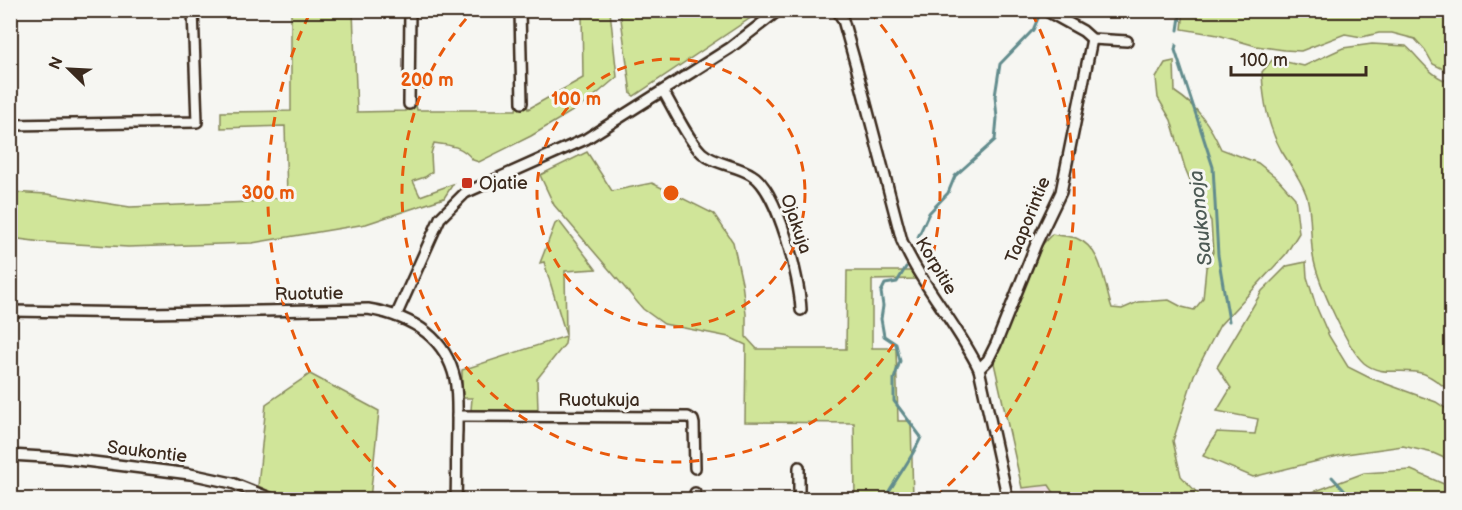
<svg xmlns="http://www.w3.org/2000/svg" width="1462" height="510" viewBox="0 0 1462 510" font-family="'Balsamiq Sans',sans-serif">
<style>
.built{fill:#efe0e5}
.green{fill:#d0e599;stroke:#86885c;stroke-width:1.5}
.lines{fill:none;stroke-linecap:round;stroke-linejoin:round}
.stream{stroke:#628c8d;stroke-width:3}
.minor-casing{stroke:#3b2a1e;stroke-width:14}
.minor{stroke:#f6f6f2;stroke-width:9}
.ring{fill:none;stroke:#e8590c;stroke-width:3;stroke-dasharray:10 8}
.poi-dot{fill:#c8321e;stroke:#f6f6f2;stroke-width:2}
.labels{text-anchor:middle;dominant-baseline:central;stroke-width:6;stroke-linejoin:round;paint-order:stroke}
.poi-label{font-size:18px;fill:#3b2a1e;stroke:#f6f6f2;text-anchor:start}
.street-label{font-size:18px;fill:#3b2a1e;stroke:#f6f6f2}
.water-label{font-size:20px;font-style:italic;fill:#4e5b56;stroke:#f6f6f2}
.centre{fill:#e8590c;stroke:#f6f6f2;stroke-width:3}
.ring-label{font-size:18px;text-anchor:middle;font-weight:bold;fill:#e8590c;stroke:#f6f6f2;stroke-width:6;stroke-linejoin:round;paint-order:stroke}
</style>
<rect width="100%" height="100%" fill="#f6f6f2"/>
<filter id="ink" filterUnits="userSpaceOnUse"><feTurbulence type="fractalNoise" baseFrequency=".0167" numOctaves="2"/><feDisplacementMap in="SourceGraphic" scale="12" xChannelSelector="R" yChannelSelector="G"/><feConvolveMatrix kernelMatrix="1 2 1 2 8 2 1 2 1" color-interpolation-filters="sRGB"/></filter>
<g filter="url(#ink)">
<polygon class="built" points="1049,485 1058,499 1022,499 1022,488"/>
<g class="green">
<path d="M291,11H353L357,112L406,111V105H416L417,110H516L517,105L527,104L528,109L583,78L582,11H610L617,77L586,103L531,136L479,162L473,160C462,146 451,145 434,143L431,154L432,172L425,177L413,181L420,196L453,184L444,198L366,224L252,243L128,247L42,242L11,238L10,192L47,194L130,207L251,202L287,196L285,126L221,128V112L291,111Z"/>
<polygon points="620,11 620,10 761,11 634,96 631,94"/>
<polygon points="1184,11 1451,11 1451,73 1433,64 1425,50 1415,39 1392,33 1379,33 1362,37 1345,34 1301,51 1284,50 1256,46 1218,35 1182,29"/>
<path d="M1372,44L1406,46C1420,58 1432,79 1451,82V392C1443,386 1431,375 1421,373C1401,368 1381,377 1364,363C1347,348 1319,284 1314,261C1309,241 1313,213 1306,194C1300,178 1290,165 1281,150C1268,127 1263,98 1262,72L1273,59L1304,66L1343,48Z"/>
<path d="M1174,61L1175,92C1198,107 1210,125 1221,149L1258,163L1278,179L1295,198L1299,233L1286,254L1220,325L1194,375L1173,441L1181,476L1203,499H1058L1049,485L1022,488L994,363L1042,245L1052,234C1060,236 1069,236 1076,238C1104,249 1103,284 1112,308L1122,309L1138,302L1169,300L1182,307L1194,310L1203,299L1206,268L1213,252L1211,221L1198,199L1185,168L1171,120L1158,98L1156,78L1165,63Z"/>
<polygon points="587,152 612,191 652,183 714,214 733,242 742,283 746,314 746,337 757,349 846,349 847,271 911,271 916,279 872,280 872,348 896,348 898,421 911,421 913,499 855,499 854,423 745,422 746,345 729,337 664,324 643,309 554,205 540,175"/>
<polygon points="559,221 596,269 565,271 566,335 544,262 540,263 555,224"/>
<polygon points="1306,262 1307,277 1316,306 1329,336 1348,367 1370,378 1436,402 1451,412 1451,461 1433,453 1403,446 1346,454 1253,477 1203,456 1217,432 1255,434 1258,419 1217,411 1231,388 1217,367 1262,291 1287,266"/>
<polygon points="566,336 565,344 537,379 538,410 471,410 472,398 462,398 462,370"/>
<polygon points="310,374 379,411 370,499 286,499 258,486 266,404"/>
<polygon points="1411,470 1451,487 1451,499 1284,499 1297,498 1364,473"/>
<polygon points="553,494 644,495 644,499 553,499"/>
</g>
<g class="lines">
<g class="stream">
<polyline points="1178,30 1181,10"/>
<polyline points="1176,45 1175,50 1213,167 1218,255 1229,321"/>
<polyline points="918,237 929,213 948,193 955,176 995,140 997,118 995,96 1000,64 1033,30 1039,16"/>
<polyline points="1332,477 1353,500"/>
<path d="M884,500C896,478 912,459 921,437L894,401V379L900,361L896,344L884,336L881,319L883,306L881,292L885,284L897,282L906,267"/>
</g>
<defs>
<g id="minor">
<polyline points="520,10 522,103"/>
<path d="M837,10L843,20L856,66L902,241C922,286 957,324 979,369L1008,500"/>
<polyline points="1045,10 1083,31 1092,39 1127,41"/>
<path d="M663,91C674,109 687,139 702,153C716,165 737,165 752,175C778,190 800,280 801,310"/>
<polyline points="409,104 410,10"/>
<polyline points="10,125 197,122 193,10"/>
<path d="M10,311L148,313L368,309C410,316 445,335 455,379C458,395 457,414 457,430C456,453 457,476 456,500"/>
<polyline points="396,316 440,218 465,193 586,139 730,48 779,10"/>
<polyline points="979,369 988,360 996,344 1036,244 1061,192 1092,39"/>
<polyline points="457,416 688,417 693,420 694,424 695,468"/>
<polyline points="10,455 61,458 190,474 232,483 275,500"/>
<polyline points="799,467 799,500"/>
<polyline points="695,500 695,493"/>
</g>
</defs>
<use href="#minor" class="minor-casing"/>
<use href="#minor" class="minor"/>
</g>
</g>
<g class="ring">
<circle cx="671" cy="193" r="134"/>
<path d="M869 11A269 269 0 1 1 473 11"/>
<path d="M409 499A403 403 0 0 1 310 13M1032 13A403 403 0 0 1 933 499"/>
</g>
<rect class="poi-dot" x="461" y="177" width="12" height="12" rx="3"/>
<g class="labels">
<g class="poi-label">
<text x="479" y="183">Ojatie</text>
</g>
<g class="street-label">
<text transform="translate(1028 220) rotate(-68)">Taaporintie</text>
<text transform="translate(796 224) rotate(71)">Ojakuja</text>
<text transform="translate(936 266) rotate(59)">Korpitie</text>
<text transform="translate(309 294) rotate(-1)">Ruotutie</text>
<text x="599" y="400">Ruotukuja</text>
<text transform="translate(147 452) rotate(7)">Saukontie</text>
</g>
<g class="water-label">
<text transform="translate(1201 218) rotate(-96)">Saukonoja</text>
</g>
</g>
<circle cx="671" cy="193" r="9" class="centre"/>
<g class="ring-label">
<text x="427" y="86">200 m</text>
<text x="576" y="105">100 m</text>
<text x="268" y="199">300 m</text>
</g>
<rect width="1462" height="510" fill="none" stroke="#f6f6f2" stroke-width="36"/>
<rect x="18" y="18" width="1426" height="474" fill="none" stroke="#3b2a1e" stroke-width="2" filter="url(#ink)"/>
<g transform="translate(69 69) rotate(294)" stroke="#f6f6f2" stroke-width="4.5" paint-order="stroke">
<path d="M0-4.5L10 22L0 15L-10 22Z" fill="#3b2a1e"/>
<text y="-9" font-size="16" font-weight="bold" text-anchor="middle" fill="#3b2a1e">N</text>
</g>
<path d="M1231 66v9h135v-9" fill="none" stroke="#3b2a1e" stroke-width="3"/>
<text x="1240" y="66" font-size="18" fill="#3b2a1e" stroke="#f6f6f2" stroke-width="4.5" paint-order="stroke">100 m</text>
</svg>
